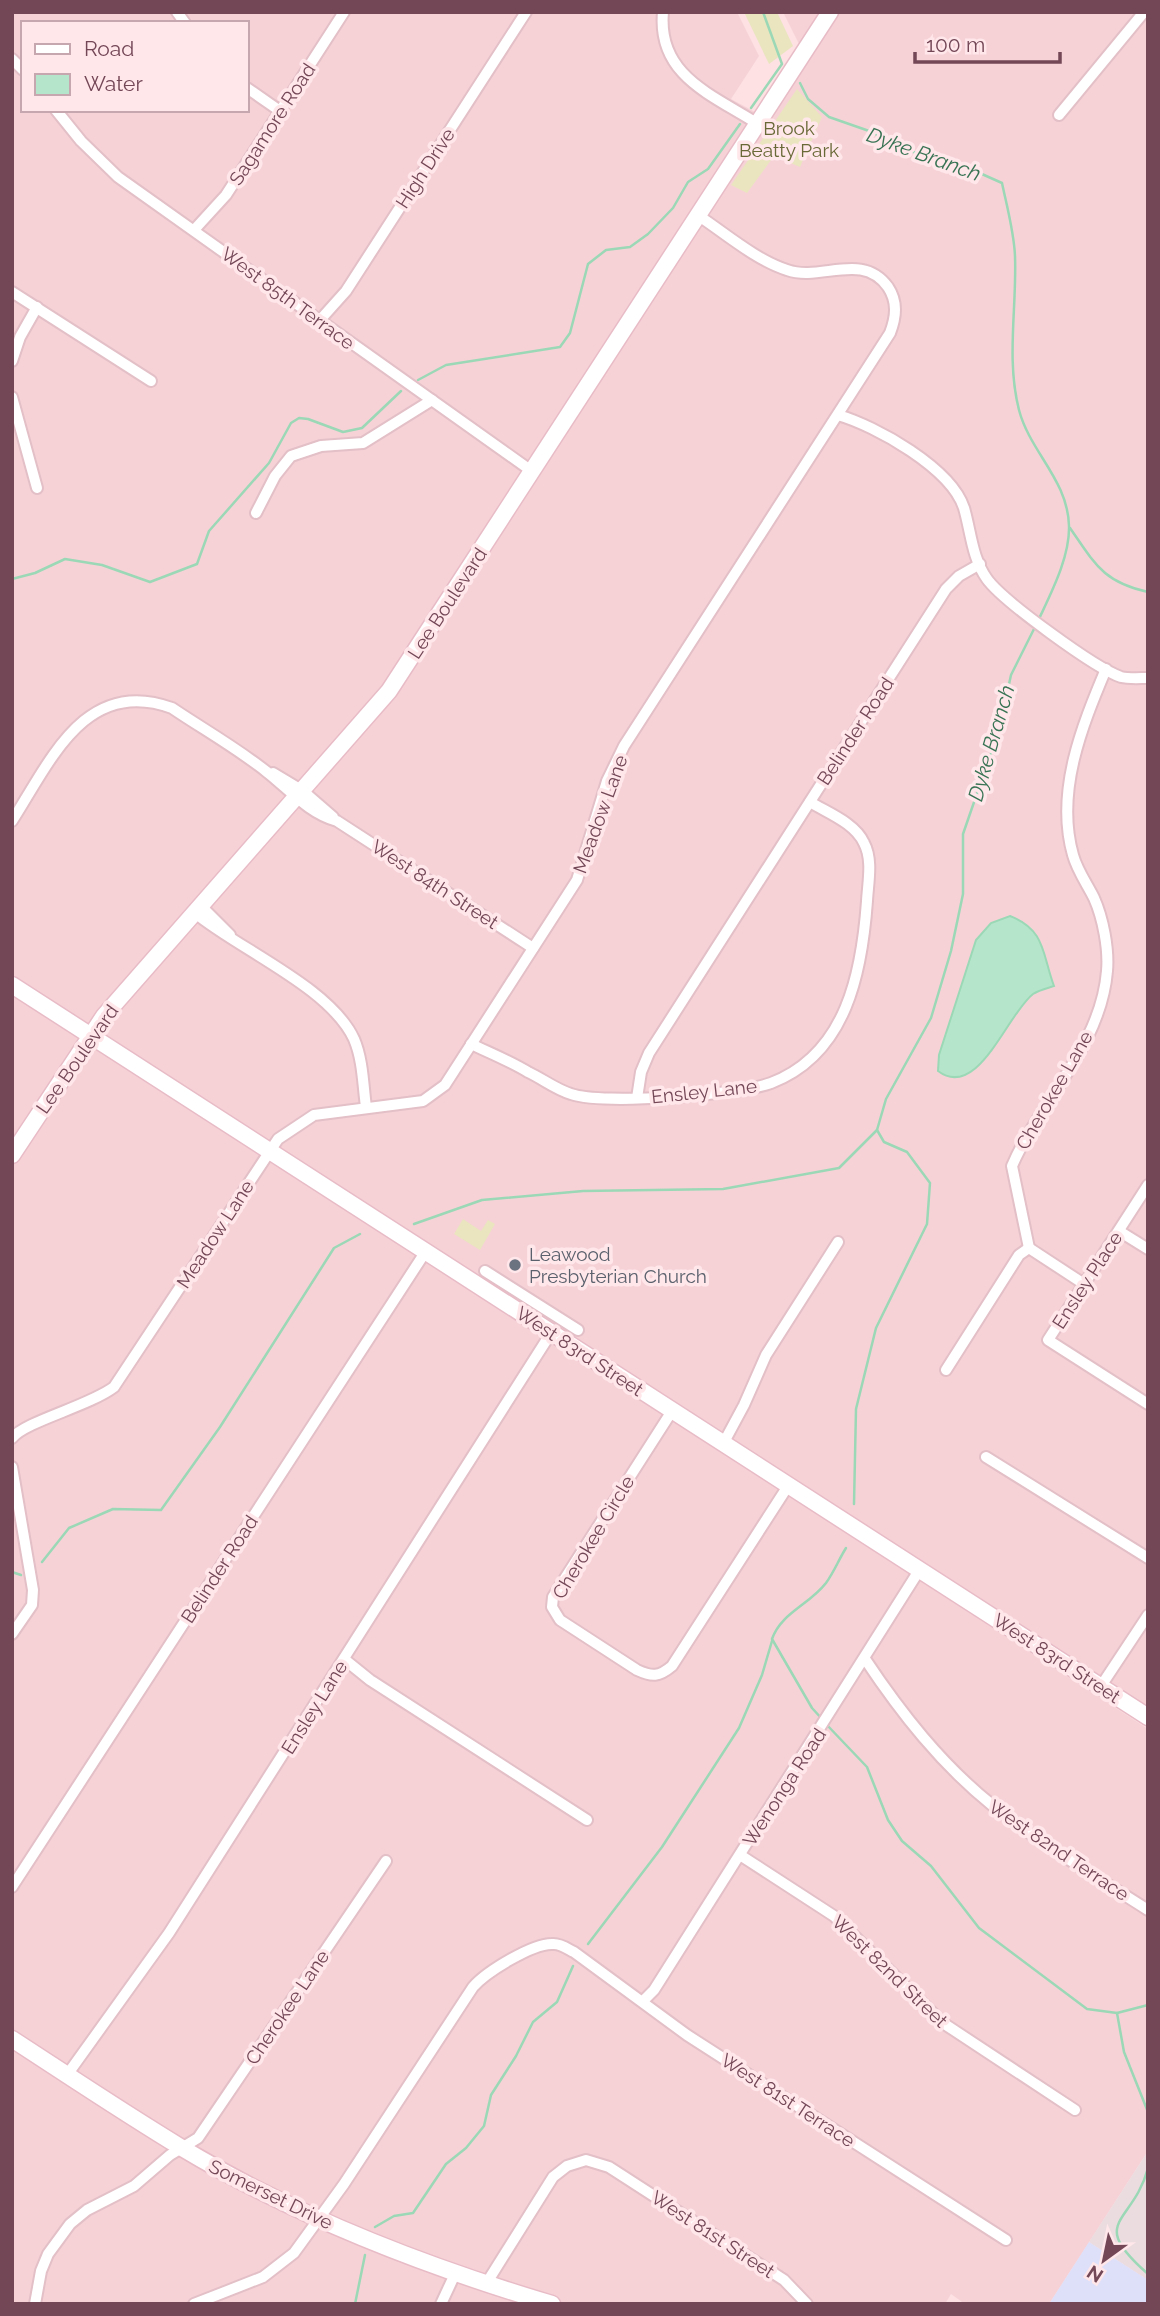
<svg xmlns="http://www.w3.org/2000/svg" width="1160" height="2316" viewBox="0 0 1160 2316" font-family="Raleway,sans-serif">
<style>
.residential{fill:#f6d2d7;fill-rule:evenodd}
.industrial{fill:#ebdce0}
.education{fill:#dee0f9}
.green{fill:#eae5bf}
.water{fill:#b5e6cb;stroke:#9bd8b6;stroke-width:2}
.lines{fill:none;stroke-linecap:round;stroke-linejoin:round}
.stream{stroke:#9bd8b6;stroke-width:2.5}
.street-casing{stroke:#e3bfc7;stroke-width:14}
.secondary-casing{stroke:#e8bcc7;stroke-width:19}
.street{stroke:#fff;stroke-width:10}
.secondary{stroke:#fff;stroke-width:16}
.worship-dot{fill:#6b7280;stroke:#ffe7ea;stroke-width:2.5}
.labels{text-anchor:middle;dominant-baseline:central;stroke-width:7;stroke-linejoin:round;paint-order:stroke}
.street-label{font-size:19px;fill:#744757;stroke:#ffe7ea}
.park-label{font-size:19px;fill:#696937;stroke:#ffe7ea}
.worship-label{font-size:19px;fill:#5b616d;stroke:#ffe7ea;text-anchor:start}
.water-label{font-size:21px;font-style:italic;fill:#387354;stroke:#ffe7ea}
</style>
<rect width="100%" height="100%" fill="#fde1e3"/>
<path class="residential" d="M12,12H737L759,56L731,99L755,112L762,111L800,46L783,12H1148V1713L859,1524L851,1536L1148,1729V2151L1049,2304H965L951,2294L945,2304H12ZM23,23H247V110H23Z"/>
<polygon class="industrial" points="1148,2151 1148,2280 1089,2242"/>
<polygon class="education" points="1089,2242 1148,2280 1148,2304 1049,2304"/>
<g class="green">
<polygon points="744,12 777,12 793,46 769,64"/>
<polygon points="797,89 822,117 800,167 774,156 747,193 731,185"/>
<polygon points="463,1219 481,1231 488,1220 495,1224 480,1250 454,1234"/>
</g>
<path class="water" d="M1010,916C1046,930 1042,954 1054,986C1048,988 1039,990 1033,994C1007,1014 978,1101 938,1071L939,1055L976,940L991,923Z"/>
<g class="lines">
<g class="stream">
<path d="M800,83L808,99L829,117L872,132L902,150L946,158L1002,183C1007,207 1014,232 1015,256C1017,307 1006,359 1019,410C1030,452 1068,480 1069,526C1070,557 1051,593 1038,621"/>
<polyline points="751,108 782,64 763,12"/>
<polyline points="418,380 446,365 560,347 570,333 588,264 606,250 630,247 648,234 673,208 688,182 708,169 740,124"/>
<path d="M1070,528C1095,564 1103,582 1148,592"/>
<polyline points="12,579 35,573 65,559 102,565 150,582 197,564 209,531 269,463 291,423 299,418 308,419 343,432 362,428 401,391"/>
<polyline points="414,1224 482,1200 583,1191 723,1189 839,1168 877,1130"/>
<polyline points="854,1504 856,1409 876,1328 927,1224 930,1183 907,1152 884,1142 877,1130 886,1099 931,1018 951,951 963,894 963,834 999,730 1011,675 1035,627"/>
<polyline points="42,1562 69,1528 113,1509 161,1510 220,1427 334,1248 360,1234"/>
<polyline points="12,1572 21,1575"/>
<path d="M822,1719L812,1708L772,1639C781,1613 809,1605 826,1583C834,1572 839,1559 846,1548"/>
<polyline points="826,1724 867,1767 888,1820 902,1841 931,1866 979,1928 1087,2009 1117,2013 1148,2005"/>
<polyline points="588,1944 662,1847 739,1728 762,1675 772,1641"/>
<polyline points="1117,2013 1124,2052 1148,2112"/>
<path d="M1148,2168C1133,2225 1086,2220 1148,2274"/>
<polyline points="375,2227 394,2216 413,2213 446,2164 466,2148 484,2126 491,2095 516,2056 533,2022 557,2002 573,1966"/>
<polyline points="355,2304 365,2255"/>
</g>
<defs>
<g id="street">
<polyline points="177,12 185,23"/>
<path d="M663,12C657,76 713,95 758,124"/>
<polyline points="12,59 23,70"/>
<polyline points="247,88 280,111"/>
<polyline points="56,110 81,141 118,177 533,472"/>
<polyline points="1059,115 1144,12"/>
<polyline points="194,230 226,195 344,12"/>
<polyline points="12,292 151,381"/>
<polyline points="320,320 346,291 526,12"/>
<polyline points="12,361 20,337 37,307"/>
<polyline points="12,397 37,488"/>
<path d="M838,415C876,426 951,468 964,508C971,532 972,558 987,579C1003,601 1095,668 1121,677C1129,679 1140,678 1148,678"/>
<polyline points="256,513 275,476 291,456 321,446 363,443 432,400"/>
<polyline points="273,773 303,791 333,817"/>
<path d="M12,821C50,762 85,676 172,708C203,729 237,748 267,772C289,789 308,813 337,821L533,948"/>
<polyline points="201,906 230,935"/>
<path d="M195,913C238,949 330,987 354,1039C363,1060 363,1085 366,1107"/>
<path d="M471,1044C490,1053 510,1061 528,1072C543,1079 555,1089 571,1094C603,1105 739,1095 771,1083C847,1054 862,971 867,901C868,882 873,860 864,843C855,823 828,813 810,802"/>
<polyline points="637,1098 641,1072 649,1053 946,589 959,576 980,564"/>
<polyline points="1148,1185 1048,1340 1148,1404"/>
<polyline points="1119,1231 1148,1249"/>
<path d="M1029,1248L1012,1166C1040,1101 1101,1046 1107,971C1109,949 1103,918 1094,898C1087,884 1077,870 1073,855C1055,792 1082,726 1106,669"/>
<polyline points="1029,1248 1084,1284"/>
<polyline points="485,1271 578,1330"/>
<polyline points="946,1370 1019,1255 1029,1248"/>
<path d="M672,1411L553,1597L552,1607L560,1620L637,1670C652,1677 659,1677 672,1666L788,1486"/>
<path d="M12,1438C26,1421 89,1406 114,1387L278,1139L314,1115L423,1101L445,1085L577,880L607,781L624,746L890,333C896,317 898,302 888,287C862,251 821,282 787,270C756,260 726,234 699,216"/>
<polyline points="723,1444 744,1405 766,1355 838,1242"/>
<polyline points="986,1457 1148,1558"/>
<polyline points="12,1467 33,1590 32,1605 12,1634"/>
<polyline points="344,1659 370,1680 587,1820"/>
<path d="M865,1659C901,1713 941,1764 992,1805C1041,1844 1095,1876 1148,1910"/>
<polyline points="1101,1686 1148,1615"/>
<polyline points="740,1855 834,1916 943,2023 1075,2110"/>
<polyline points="12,1887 426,1251"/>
<polyline points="643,2001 654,1990 920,1569"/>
<polyline points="67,2075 169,1933 551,1333"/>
<polyline points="486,2284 553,2177 567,2166 586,2160 609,2167 784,2280 807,2304"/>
<polyline points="35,2304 41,2271 48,2254 70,2224 87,2210 134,2186 170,2155 198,2138 386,1861"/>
<path d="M194,2304L263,2277L294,2253L344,2184L473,1987C486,1972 534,1942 554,1944C561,1944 568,1949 574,1952L687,2035L1006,2240"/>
<polyline points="441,2304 455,2274"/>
</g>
<g id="secondary">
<polyline points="12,985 1148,1717"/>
<polyline points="12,1155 104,1016 389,691 830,12"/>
<path d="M12,2039C69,2076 124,2113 182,2148C297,2217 424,2266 552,2304"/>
</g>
</defs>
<use href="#street" class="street-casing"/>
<use href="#secondary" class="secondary-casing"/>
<use href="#street" class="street"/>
<use href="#secondary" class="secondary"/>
</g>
<circle class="worship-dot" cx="515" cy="1265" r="7"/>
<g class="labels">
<g class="street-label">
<text transform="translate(272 124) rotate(-57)">Sagamore Road</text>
<text transform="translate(425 168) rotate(-57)">High Drive</text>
<text transform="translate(288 298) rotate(36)">West 85th Terrace</text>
<text transform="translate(447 603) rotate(-57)">Lee Boulevard</text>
<text transform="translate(855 731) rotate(-57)">Belinder Road</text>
<text transform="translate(600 814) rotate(-70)">Meadow Lane</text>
<text transform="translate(435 884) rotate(33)">West 84th Street</text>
<text transform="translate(77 1059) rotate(-55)">Lee Boulevard</text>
<text transform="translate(1054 1090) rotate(-60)">Cherokee Lane</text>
<text transform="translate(704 1091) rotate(-6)">Ensley Lane</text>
<text transform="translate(215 1234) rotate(-57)">Meadow Lane</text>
<text transform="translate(1087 1280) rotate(-57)">Ensley Place</text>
<text transform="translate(580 1351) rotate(33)">West 83rd Street</text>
<text transform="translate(593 1537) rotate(-59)">Cherokee Circle</text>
<text transform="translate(219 1569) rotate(-57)">Belinder Road</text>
<text transform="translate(1057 1658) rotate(33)">West 83rd Street</text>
<text transform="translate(314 1707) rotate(-58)">Ensley Lane</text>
<text transform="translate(784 1787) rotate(-57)">Wenonga Road</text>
<text transform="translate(1059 1850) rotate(34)">West 82nd Terrace</text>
<text transform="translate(890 1971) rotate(44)">West 82nd Street</text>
<text transform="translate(287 2007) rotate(-56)">Cherokee Lane</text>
<text transform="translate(788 2100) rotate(33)">West 81st Terrace</text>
<text transform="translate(271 2194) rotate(26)">Somerset Drive</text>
<text transform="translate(713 2234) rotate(33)">West 81st Street</text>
</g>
<g class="park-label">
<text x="789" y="128">Brook<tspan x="789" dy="22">Beatty Park</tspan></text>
</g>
<g class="worship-label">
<text x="529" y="1254">Leawood<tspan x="529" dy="22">Presbyterian Church</tspan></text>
</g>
<g class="water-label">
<text transform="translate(924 154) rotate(20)">Dyke Branch</text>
<text transform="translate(991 743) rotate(-74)">Dyke Branch</text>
</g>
</g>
<rect width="1160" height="2316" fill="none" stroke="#744757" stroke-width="28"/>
<rect x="21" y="21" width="228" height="91" fill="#ffe7ea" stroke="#c7a7af" stroke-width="2"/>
<rect x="35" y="44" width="35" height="10" fill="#ffffff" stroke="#c7a7af" stroke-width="2"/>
<text x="84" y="56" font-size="21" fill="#744757">Road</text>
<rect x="35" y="74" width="35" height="21" fill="#b5e6cb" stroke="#c7a7af" stroke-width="2"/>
<text x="84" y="91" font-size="21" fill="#744757">Water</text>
<g transform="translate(1104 2260) rotate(213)" stroke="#ffe7ea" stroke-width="5" paint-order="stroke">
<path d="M0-5L12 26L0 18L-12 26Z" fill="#744757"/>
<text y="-10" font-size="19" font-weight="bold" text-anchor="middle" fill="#744757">N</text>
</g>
<path d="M915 52v10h145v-10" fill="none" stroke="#744757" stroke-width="3.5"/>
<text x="926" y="52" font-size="21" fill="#744757" stroke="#ffe7ea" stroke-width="5" paint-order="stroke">100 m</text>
</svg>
